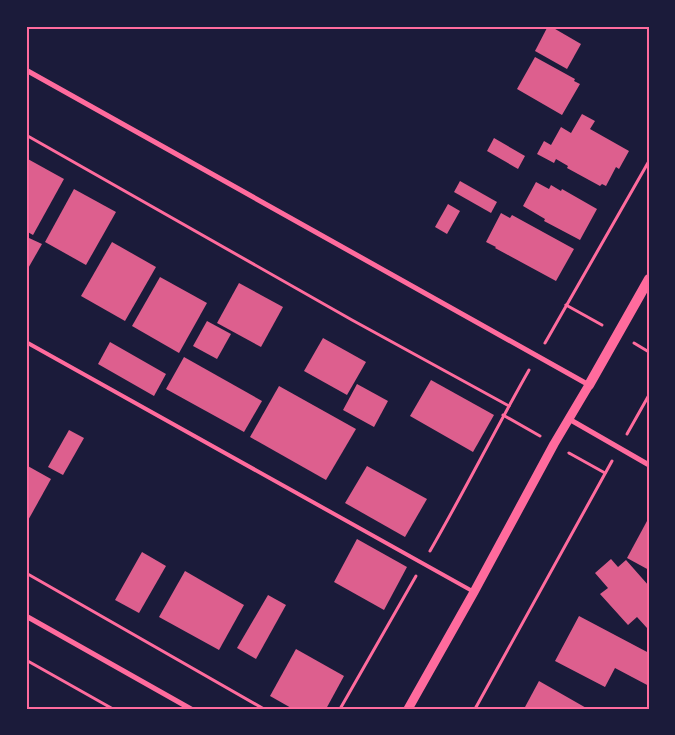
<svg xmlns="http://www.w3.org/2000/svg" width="675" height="735" viewBox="0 0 675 735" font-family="'Public Sans',sans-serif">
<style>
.building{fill:#dd5f8e}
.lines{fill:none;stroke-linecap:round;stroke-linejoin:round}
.path{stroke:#ff6b9d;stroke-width:3}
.service{stroke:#ff6b9d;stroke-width:4}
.minor{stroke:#ff6b9d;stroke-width:5}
.tertiary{stroke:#ff6b9d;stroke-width:9}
.secondary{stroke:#ff6b9d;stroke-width:10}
.neatline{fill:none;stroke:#ff6b9d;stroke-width:2}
</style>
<rect width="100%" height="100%" fill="#1b1b3a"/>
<g class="building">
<polygon points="548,26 550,26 581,44 567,69 535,51"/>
<polygon points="535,57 575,79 574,81 580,84 562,115 517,89"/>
<polygon points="582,114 595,121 590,129 629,151 619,169 616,167 606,186 602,184 600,186 567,168 568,166 556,159 554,163 537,154 544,141 551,145 561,127 571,133"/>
<polygon points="494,138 525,156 518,169 487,151"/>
<polygon points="26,158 64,179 33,235 26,231"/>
<polygon points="460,181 497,202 491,213 454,192"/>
<polygon points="536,182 549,189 551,185 561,191 562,189 597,209 580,240 544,221 545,219 523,206"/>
<polygon points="74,189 116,212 86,265 45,242"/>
<polygon points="448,204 460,211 447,234 435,227"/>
<polygon points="501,213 510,218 512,215 574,249 556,281 495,248 496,247 486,242"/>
<polygon points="29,238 42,244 26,272 26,243"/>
<polygon points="112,242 156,267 125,321 81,296"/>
<polygon points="160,277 207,303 179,353 132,326"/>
<polygon points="239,283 283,307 261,347 217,323"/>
<polygon points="207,321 231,334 217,359 193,346"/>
<polygon points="323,338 366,362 347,395 304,371"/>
<polygon points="110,342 166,374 154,396 98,364"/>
<polygon points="184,357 262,401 244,432 166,389"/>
<polygon points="431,380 494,415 473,452 410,416"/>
<polygon points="357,384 388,401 374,427 343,410"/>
<polygon points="279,386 356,429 326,480 250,437"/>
<polygon points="69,430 84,438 63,475 48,467"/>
<polygon points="26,465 51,479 26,524"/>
<polygon points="367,466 427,499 405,537 345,503"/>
<polygon points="647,521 649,522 649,570 627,558"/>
<polygon points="357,539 407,567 384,610 334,582"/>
<polygon points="142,552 166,566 139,613 115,600"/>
<polygon points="611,559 618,567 626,560 649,586 649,626 647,628 637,617 628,625 600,594 608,588 595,573"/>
<polygon points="185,571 244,605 219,650 159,617"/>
<polygon points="268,595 286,605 256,659 237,648"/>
<polygon points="579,616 649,653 649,686 615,668 605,687 555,661"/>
<polygon points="296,649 344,676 326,709 293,709 270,696"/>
<polygon points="539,681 588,709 528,709 525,707"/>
</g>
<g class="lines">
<g class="path">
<polyline points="26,135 352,320 509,406"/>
<polyline points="566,305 602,325"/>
<polyline points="545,343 649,161"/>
<polyline points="634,343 649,352"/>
<polyline points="503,415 540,436"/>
<polyline points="627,434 649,395"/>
<polyline points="569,453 605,473"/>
<path d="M430,551C464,492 495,430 529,370"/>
<polyline points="26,573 264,709"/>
<polyline points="26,660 113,709"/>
<polyline points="340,709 416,576"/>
<polyline points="475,709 612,461"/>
</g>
<polyline class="service" points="26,342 474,592"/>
<g class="minor">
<polyline points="26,70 589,385"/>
<polyline points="569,419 649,465"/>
<polyline points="26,616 191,709"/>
</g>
<polyline class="tertiary" points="408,709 474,592 554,444 589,385"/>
<polyline class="secondary" points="589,385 649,279"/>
</g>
<rect width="675" height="735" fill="none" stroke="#1b1b3a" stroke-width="55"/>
<rect x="28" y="28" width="620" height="680" class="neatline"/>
</svg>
